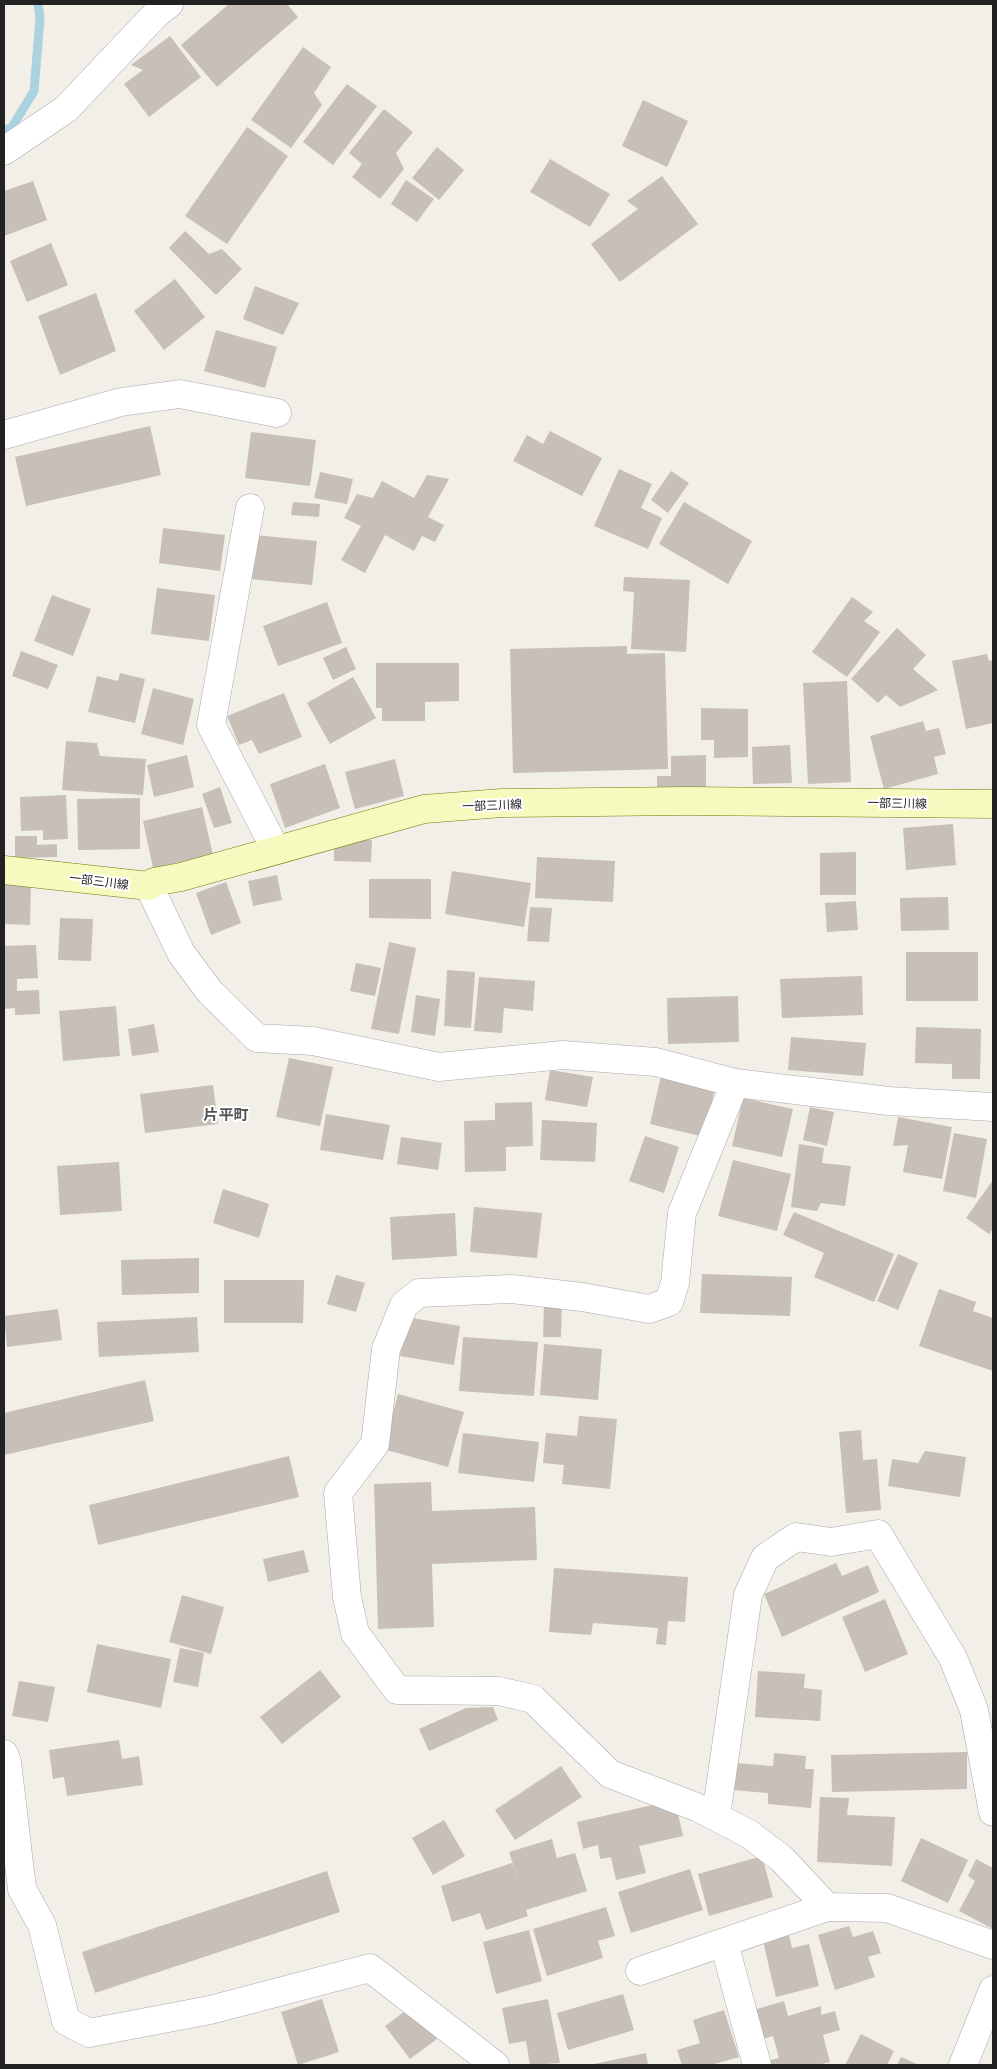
<svg xmlns="http://www.w3.org/2000/svg" width="997" height="2069" viewBox="0 0 997 2069" font-family="Mulish,'Noto Sans JP',sans-serif">
<style>
.lines{fill:none;stroke-linecap:round;stroke-linejoin:round}
.stream{stroke:#aad3df;stroke-width:9}
.building{fill:#c7bfb8}
.minor-casing{stroke:#a9a9a9;stroke-width:29}
.secondary-casing{stroke:#707d05;stroke-width:29}
.minor{stroke:#fff;stroke-width:28}
.secondary{stroke:#f7fabf;stroke-width:28}
.labels{text-anchor:middle;dominant-baseline:central;stroke-width:4;stroke-linejoin:round;paint-order:stroke}
.street-label{font-size:12px;fill:#222;stroke:#fff}
.quarter-label{font-size:15px;font-weight:bold;fill:#555;stroke:#fff}
</style>
<rect width="100%" height="100%" fill="#f2efe9"/>
<g class="lines">
<polyline class="stream" points="4,131 12,127 34,91 40,18 38,4"/>
</g>
<g class="building">
<polygon points="229,4 287,4 298,17 217,87 181,45"/>
<polygon points="170,36 201,77 149,117 124,84 143,70 131,65"/>
<polygon points="303,47 331,67 314,93 322,105 291,148 251,120"/>
<polygon points="347,84 377,106 333,165 303,142"/>
<polygon points="643,100 688,121 667,167 622,146"/>
<polygon points="384,109 413,132 396,153 404,169 380,199 352,177 362,164 349,153"/>
<polygon points="247,127 288,156 227,244 185,216"/>
<polygon points="437,147 464,170 439,200 412,178"/>
<polygon points="550,159 610,194 590,227 530,192"/>
<polygon points="662,176 698,224 620,282 591,244 638,209 627,201"/>
<polygon points="406,180 434,199 417,222 391,204"/>
<polygon points="33,181 47,220 4,236 4,191"/>
<polygon points="185,231 209,254 222,249 242,269 216,295 169,248"/>
<polygon points="51,243 68,285 27,302 10,261"/>
<polygon points="175,279 205,317 164,350 134,311"/>
<polygon points="255,286 299,303 283,335 243,319"/>
<polygon points="96,293 116,351 60,375 38,316"/>
<polygon points="216,330 277,347 265,388 204,371"/>
<polygon points="150,426 161,475 26,506 15,457"/>
<polygon points="550,431 602,458 582,496 513,461 527,435 543,444"/>
<polygon points="251,432 316,440 310,486 245,478"/>
<polygon points="619,469 652,484 641,508 662,518 648,549 594,526"/>
<polygon points="671,471 689,483 668,513 651,500"/>
<polygon points="320,472 353,479 347,504 314,498"/>
<polygon points="427,475 449,479 428,517 444,525 435,542 422,536 414,551 385,535 365,573 341,560 361,526 344,518 357,494 373,498 382,481 414,498"/>
<polygon points="293,502 320,504 319,517 291,515"/>
<polygon points="684,502 752,541 728,584 659,544"/>
<polygon points="163,528 225,535 220,571 159,563"/>
<polygon points="254,535 317,541 312,585 250,579"/>
<polygon points="624,577 690,580 686,652 631,649 634,592 623,591"/>
<polygon points="157,588 215,595 209,641 151,634"/>
<polygon points="52,595 91,609 73,656 34,641"/>
<polygon points="852,597 873,612 864,621 880,632 847,677 812,652"/>
<polygon points="327,602 342,643 278,666 263,626"/>
<polygon points="897,628 926,655 913,669 938,690 900,707 886,695 878,703 851,679"/>
<polygon points="627,646 627,654 665,653 668,769 513,773 510,649"/>
<polygon points="346,647 356,669 333,680 323,658"/>
<polygon points="21,651 58,665 48,689 12,676"/>
<polygon points="987,654 989,661 993,660 993,723 966,729 952,661"/>
<polygon points="376,663 459,663 459,701 425,702 425,721 382,721 382,708 376,708"/>
<polygon points="120,673 145,679 135,723 88,712 97,676 118,681"/>
<polygon points="353,677 376,718 330,744 307,703"/>
<polygon points="847,681 851,782 808,784 803,683"/>
<polygon points="153,688 194,699 183,745 141,734"/>
<polygon points="284,693 302,737 259,754 252,740 239,745 227,716"/>
<polygon points="701,708 748,709 748,757 714,758 714,740 701,740"/>
<polygon points="923,721 926,731 939,728 946,754 934,757 938,774 884,789 870,736"/>
<polygon points="66,741 97,743 100,756 146,759 143,795 62,790"/>
<polygon points="790,745 792,783 753,784 752,747"/>
<polygon points="187,755 194,787 154,797 147,765"/>
<polygon points="706,755 706,792 657,791 657,776 671,776 671,756"/>
<polygon points="395,759 404,796 355,809 345,772"/>
<polygon points="325,764 340,808 285,828 270,784"/>
<polygon points="220,787 232,823 214,828 202,794"/>
<polygon points="66,795 68,839 43,840 43,830 21,831 20,797"/>
<polygon points="140,798 140,849 78,850 77,799"/>
<polygon points="202,807 213,855 153,868 143,821"/>
<polygon points="953,824 956,865 906,870 903,828"/>
<polygon points="15,836 37,836 37,845 57,844 57,857 15,858"/>
<polygon points="334,839 372,840 371,862 334,861"/>
<polygon points="856,852 856,895 820,895 820,853"/>
<polygon points="537,857 615,861 613,902 535,898"/>
<polygon points="452,871 531,883 524,927 445,914"/>
<polygon points="277,875 282,900 253,906 248,881"/>
<polygon points="369,879 431,879 431,919 369,918"/>
<polygon points="5,880 31,880 30,925 4,924"/>
<polygon points="226,882 241,923 211,935 196,893"/>
<polygon points="948,897 949,930 901,931 900,898"/>
<polygon points="856,901 858,930 827,932 825,903"/>
<polygon points="530,907 552,908 549,942 527,941"/>
<polygon points="60,918 93,919 91,961 58,960"/>
<polygon points="389,942 416,948 399,1034 371,1029"/>
<polygon points="36,945 38,978 17,979 17,991 39,990 40,1014 15,1015 15,1008 4,1009 4,946"/>
<rect x="906" y="952" width="72" height="49"/>
<polygon points="356,963 381,968 375,996 350,991"/>
<polygon points="447,970 475,972 471,1028 444,1026"/>
<polygon points="862,976 863,1015 782,1018 780,979"/>
<polygon points="479,977 535,981 533,1011 504,1008 502,1033 474,1031"/>
<polygon points="416,995 440,999 435,1036 411,1032"/>
<polygon points="738,996 739,1042 668,1044 667,998"/>
<polygon points="116,1006 120,1056 63,1061 59,1011"/>
<polygon points="154,1024 159,1052 132,1056 128,1029"/>
<polygon points="916,1027 981,1029 980,1079 952,1079 952,1064 915,1063"/>
<polygon points="791,1037 866,1043 863,1076 788,1070"/>
<polygon points="289,1058 333,1067 320,1126 276,1117"/>
<polygon points="550,1070 593,1077 587,1107 545,1100"/>
<polygon points="661,1076 715,1088 704,1137 650,1124"/>
<polygon points="213,1085 218,1124 145,1133 140,1094"/>
<polygon points="743,1098 793,1109 782,1157 732,1146"/>
<polygon points="532,1102 533,1146 506,1147 506,1171 465,1172 464,1121 495,1120 495,1103"/>
<polygon points="810,1107 834,1112 827,1146 803,1140"/>
<polygon points="326,1114 390,1125 383,1160 320,1150"/>
<polygon points="898,1117 952,1127 942,1179 903,1172 908,1145 893,1146"/>
<polygon points="542,1120 597,1123 595,1162 540,1160"/>
<polygon points="954,1133 987,1139 976,1198 943,1191"/>
<polygon points="645,1136 679,1147 664,1193 629,1181"/>
<polygon points="401,1137 442,1143 438,1170 397,1164"/>
<polygon points="799,1144 824,1148 822,1163 851,1166 845,1206 821,1203 817,1211 791,1207"/>
<polygon points="733,1160 791,1174 777,1231 718,1216"/>
<polygon points="119,1162 122,1211 60,1215 57,1166"/>
<polygon points="993,1180 993,1229 989,1234 966,1218"/>
<polygon points="223,1189 269,1204 259,1238 213,1223"/>
<polygon points="474,1207 542,1213 537,1258 470,1252"/>
<polygon points="794,1212 894,1254 874,1302 814,1277 824,1253 783,1235"/>
<polygon points="455,1213 457,1256 392,1260 390,1217"/>
<polygon points="898,1254 918,1263 898,1310 877,1301"/>
<polygon points="199,1258 199,1293 122,1295 121,1260"/>
<polygon points="702,1274 792,1277 790,1316 700,1313"/>
<polygon points="336,1275 365,1283 356,1312 327,1304"/>
<polygon points="224,1280 304,1280 303,1323 224,1323"/>
<polygon points="939,1289 976,1302 973,1311 993,1318 993,1371 919,1346"/>
<polygon points="544,1302 562,1303 561,1337 543,1337"/>
<polygon points="58,1309 62,1340 7,1347 4,1316"/>
<polygon points="197,1317 199,1352 99,1357 97,1322"/>
<polygon points="406,1317 460,1326 454,1365 400,1356"/>
<polygon points="463,1337 538,1342 534,1396 459,1391"/>
<polygon points="544,1344 602,1349 598,1400 540,1395"/>
<polygon points="145,1380 154,1421 4,1455 4,1413"/>
<polygon points="398,1394 464,1412 448,1467 383,1449"/>
<polygon points="579,1416 617,1419 610,1489 562,1484 564,1465 543,1463 546,1433 577,1436"/>
<polygon points="861,1430 863,1460 877,1459 881,1510 846,1513 839,1432"/>
<polygon points="463,1433 539,1442 534,1482 458,1473"/>
<polygon points="925,1451 966,1457 960,1497 888,1486 892,1459 918,1463"/>
<polygon points="289,1456 299,1497 98,1545 89,1505"/>
<polygon points="431,1482 432,1511 535,1507 537,1560 432,1564 434,1627 378,1629 374,1484"/>
<polygon points="304,1550 309,1572 268,1582 263,1559"/>
<polygon points="836,1563 842,1576 868,1565 879,1592 782,1637 764,1594"/>
<polygon points="554,1568 688,1577 685,1622 668,1621 666,1645 656,1644 658,1628 593,1623 591,1635 549,1632"/>
<polygon points="182,1595 224,1607 211,1654 169,1642"/>
<polygon points="885,1599 908,1654 865,1672 842,1617"/>
<polygon points="97,1644 171,1659 161,1708 87,1692"/>
<polygon points="180,1648 204,1653 198,1687 173,1682"/>
<polygon points="320,1670 341,1697 282,1744 260,1717"/>
<polygon points="758,1671 805,1674 804,1688 822,1690 820,1721 755,1717"/>
<polygon points="19,1681 55,1687 48,1722 12,1716"/>
<polygon points="493,1707 498,1720 429,1751 419,1729 466,1708"/>
<polygon points="119,1740 122,1759 139,1756 143,1785 67,1796 64,1777 53,1779 49,1750"/>
<polygon points="967,1752 967,1789 832,1792 831,1755"/>
<polygon points="774,1753 806,1756 805,1769 814,1769 811,1808 768,1804 768,1793 733,1790 735,1763 773,1766"/>
<polygon points="561,1766 582,1797 515,1840 495,1810"/>
<polygon points="820,1797 849,1798 847,1815 895,1817 892,1866 817,1862"/>
<polygon points="675,1800 683,1836 639,1846 646,1873 616,1880 611,1857 600,1859 598,1845 583,1849 577,1822"/>
<polygon points="444,1820 465,1856 433,1875 412,1838"/>
<polygon points="921,1838 968,1860 948,1903 901,1881"/>
<polygon points="552,1839 557,1858 575,1853 587,1891 526,1910 528,1916 486,1930 480,1913 452,1922 441,1886 512,1863 518,1880 509,1852"/>
<polygon points="762,1856 773,1897 709,1916 698,1874"/>
<polygon points="976,1859 993,1868 993,1929 959,1911 975,1881 968,1876"/>
<polygon points="690,1869 703,1910 631,1933 618,1892"/>
<polygon points="327,1871 340,1912 95,1993 82,1952"/>
<polygon points="606,1907 615,1936 598,1941 603,1958 547,1976 533,1929"/>
<polygon points="849,1926 853,1937 873,1931 881,1953 868,1957 875,1977 835,1990 818,1935"/>
<polygon points="529,1930 542,1981 496,1994 483,1942"/>
<polygon points="789,1935 792,1948 809,1944 819,1986 776,1997 763,1941"/>
<polygon points="623,1994 634,2030 568,2050 557,2013"/>
<polygon points="322,1999 339,2052 298,2065 281,2012"/>
<polygon points="548,1999 560,2063 530,2065 526,2041 509,2044 502,2008"/>
<polygon points="784,2001 788,2016 821,2006 821,2015 835,2011 840,2030 823,2035 830,2062 818,2065 768,2065 767,2061 779,2058 773,2036 759,2040 750,2011"/>
<polygon points="412,2006 437,2039 410,2059 385,2026"/>
<polygon points="724,2010 739,2057 711,2065 682,2065 677,2050 700,2043 693,2020"/>
<polygon points="861,2034 894,2051 887,2065 845,2065"/>
<polygon points="646,2053 648,2065 594,2065 594,2064"/>
<polygon points="901,2057 919,2065 897,2065"/>
</g>
<g class="lines">
<defs>
<g id="minor">
<polyline points="4,151 66,109 156,14 169,4"/>
<polyline points="4,435 121,402 180,394 277,413"/>
<polyline points="250,508 211,725 276,850"/>
<polyline points="149,886 181,953 210,992 257,1038 313,1041 439,1067 563,1055 656,1062 735,1083 889,1101 993,1107"/>
<polyline points="735,1083 682,1213 675,1283 669,1302 649,1309 582,1297 512,1289 419,1293 404,1305 386,1349 375,1444 338,1493 347,1597 355,1633 397,1690 499,1691 533,1699 610,1774 699,1808 749,1834 782,1859 827,1907 887,1908 993,1945"/>
<polyline points="4,1754 7,1762 22,1889 42,1925 66,2021 89,2033 210,2010 370,1968 495,2065"/>
<polyline points="716,1816 748,1595 765,1558 796,1537 831,1542 878,1534 953,1658 974,1710 993,1812"/>
<polyline points="724,1943 757,2065"/>
<polyline points="640,1971 827,1907"/>
<polyline points="963,2065 993,1990"/>
</g>
<polyline id="secondary" points="4,870 149,886 154,882 181,877 424,809 502,803 687,801 993,804"/>
</defs>
<use href="#minor" class="minor-casing"/>
<use href="#secondary" class="secondary-casing"/>
<use href="#minor" class="minor"/>
<use href="#secondary" class="secondary"/>
</g>
<g class="labels">
<g class="street-label">
<text transform="translate(897 803) rotate(1)">一部三川線</text>
<text transform="translate(492 805) rotate(-2)">一部三川線</text>
<text transform="translate(99 881) rotate(7)">一部三川線</text>
</g>
<g class="quarter-label">
<text x="226" y="1114">片平町</text>
</g>
</g>
<rect width="997" height="2069" fill="none" stroke="#222222" stroke-width="10"/>
</svg>
